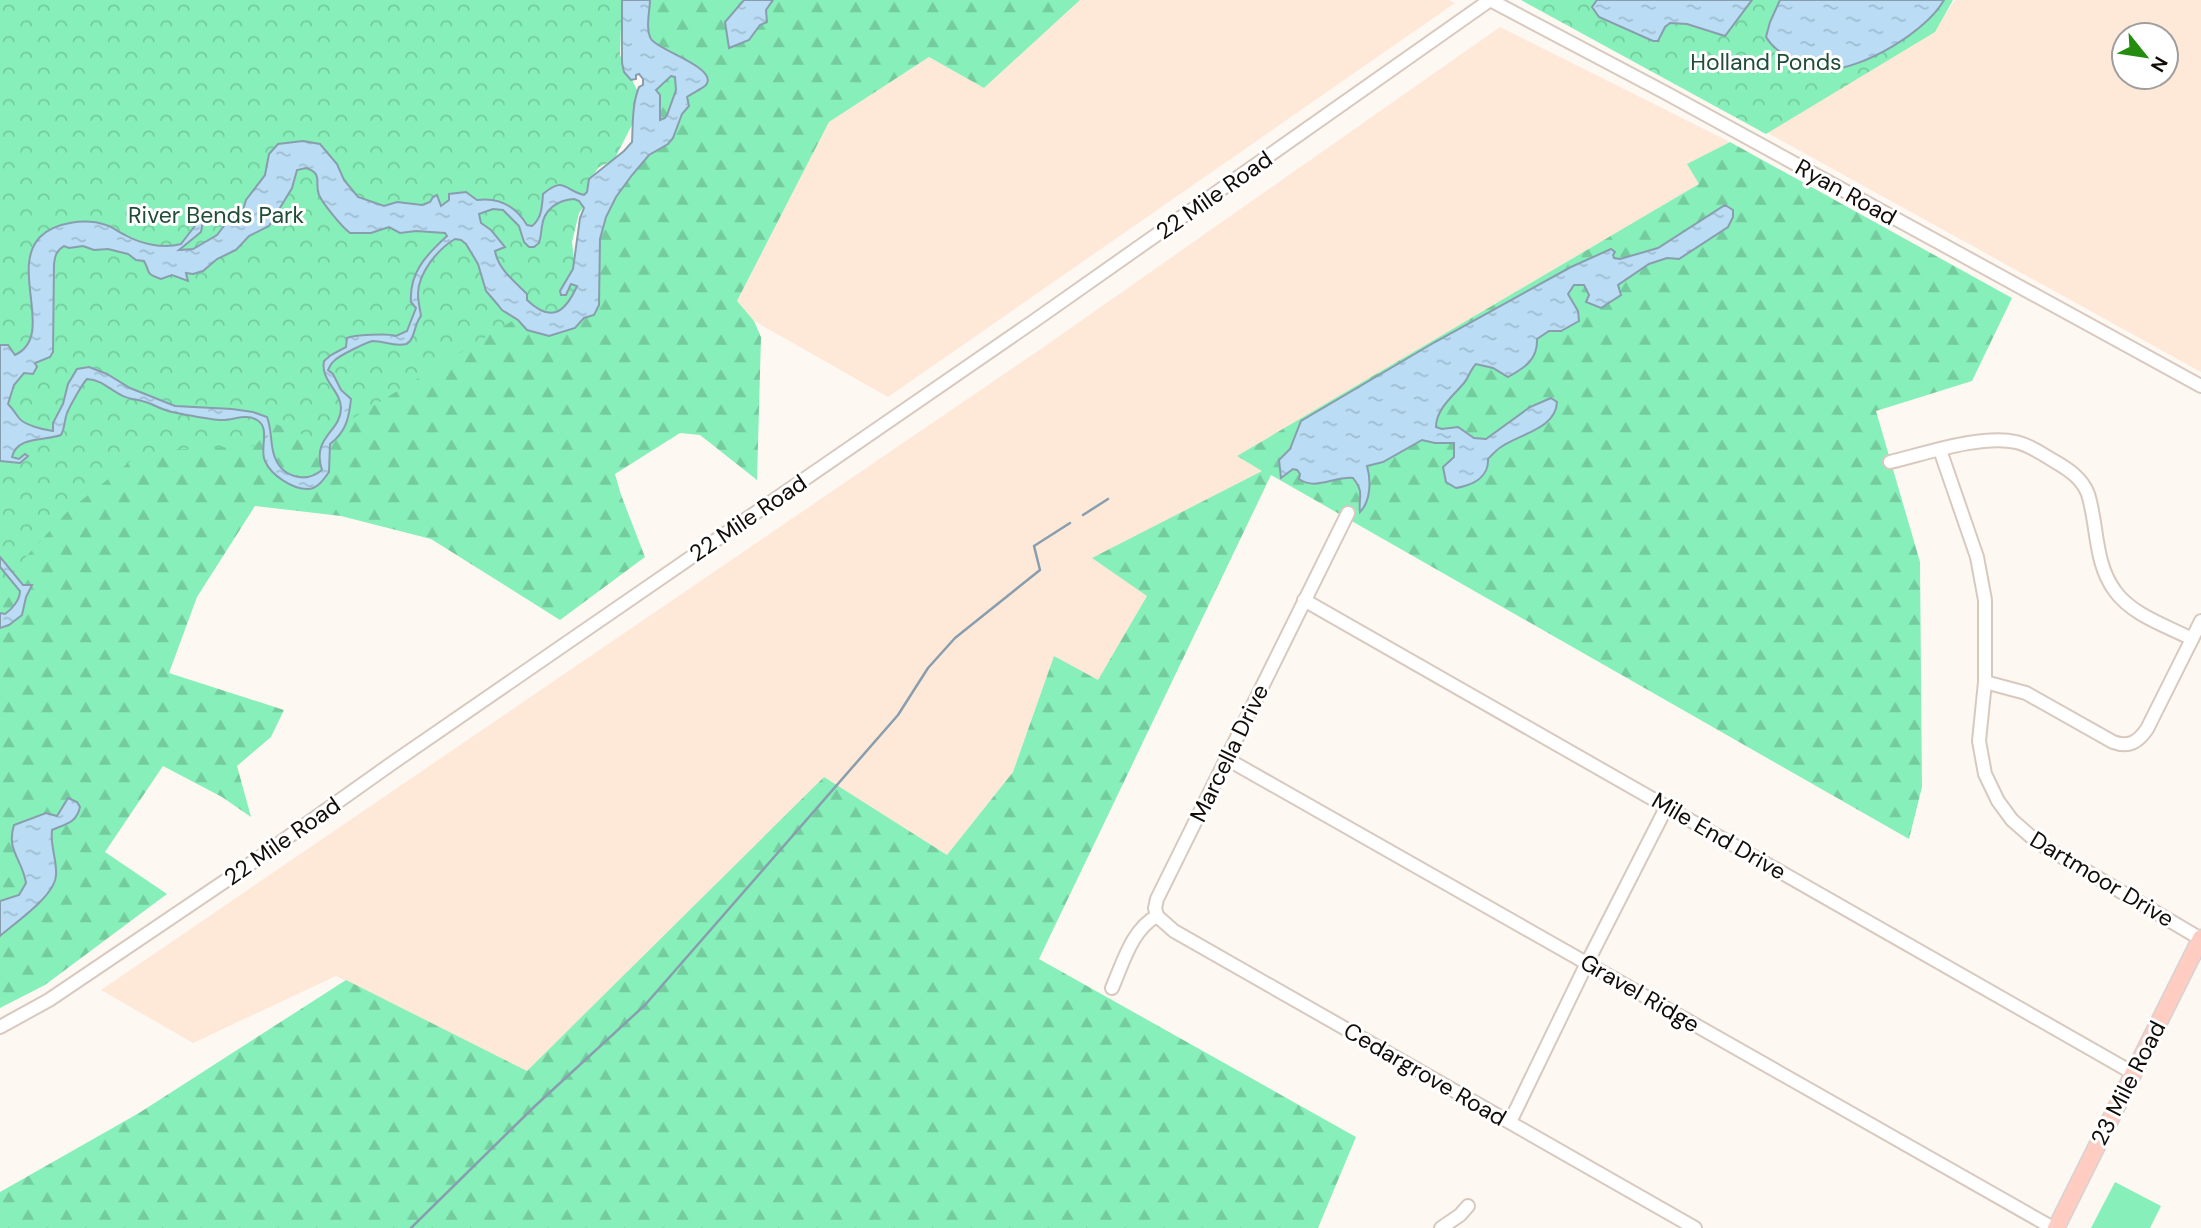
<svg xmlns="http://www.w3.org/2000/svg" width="2201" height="1228" viewBox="0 0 2201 1228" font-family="'DM Sans',sans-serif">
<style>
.built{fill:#fee9d8;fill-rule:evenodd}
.forest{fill:url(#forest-firs)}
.park{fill:url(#park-crowns)}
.pitch{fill:#87efb9}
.water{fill:url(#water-ripples);stroke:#889eae;stroke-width:2;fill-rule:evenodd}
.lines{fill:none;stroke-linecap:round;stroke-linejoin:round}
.stream{stroke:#889eae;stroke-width:2.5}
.minor-casing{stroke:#d8c9be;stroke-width:16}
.major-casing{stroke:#d4d3d3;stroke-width:19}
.minor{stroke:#fff;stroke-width:12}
.major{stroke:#feccc1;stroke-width:16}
.labels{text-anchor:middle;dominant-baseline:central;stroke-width:6;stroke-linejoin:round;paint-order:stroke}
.park-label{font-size:23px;fill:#214d37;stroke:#fff}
.street-label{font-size:23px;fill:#120d09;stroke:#fff}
</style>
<defs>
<pattern id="forest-firs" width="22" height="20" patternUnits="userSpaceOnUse" patternTransform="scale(1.75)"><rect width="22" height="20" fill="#87efb9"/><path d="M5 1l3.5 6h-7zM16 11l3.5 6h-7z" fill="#74cc9e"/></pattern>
<pattern id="park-crowns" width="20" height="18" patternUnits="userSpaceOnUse" patternTransform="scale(1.75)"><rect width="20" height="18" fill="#87efb9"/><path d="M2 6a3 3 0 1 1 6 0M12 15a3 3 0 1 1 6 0" fill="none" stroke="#74cc9e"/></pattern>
<pattern id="water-ripples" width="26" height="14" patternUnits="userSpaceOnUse" patternTransform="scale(1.75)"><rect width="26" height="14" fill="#badcf4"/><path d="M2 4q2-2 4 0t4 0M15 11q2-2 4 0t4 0" fill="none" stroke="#9fbcd0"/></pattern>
</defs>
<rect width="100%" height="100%" fill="#fef8f3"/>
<g class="built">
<polygon points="1080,0 1449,0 1455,3 888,397 733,309 829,122 929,57 984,88"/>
<path d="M1955,0H2201V372L1764,131L1941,20ZM2124,35H2166V77H2124Z"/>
<polygon points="1500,27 1730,142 1688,164 1699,184 1271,475 1156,714 1054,656 1013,772 947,855 824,778 527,1072 336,976 193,1043 101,990 1045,346"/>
</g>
<g class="forest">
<polygon points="639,0 1080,0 984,88 929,57 829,122 737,301 754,321 761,337 757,480 700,435 680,433 615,474 621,495 645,557 560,620 431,539 341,516 255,506 197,597 169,673 284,710 271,737 237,766 251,817 222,797 163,766 105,852 167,894 45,985 0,1008 0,438 42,345 572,313 592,196 648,123"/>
<polygon points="1730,142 2012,298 1972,381 1876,411 1920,562 1922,787 1909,839 1271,475 1039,959 1356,1137 1318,1228 0,1228 0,1192 139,1113 346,980 527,1071 824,777 947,855 1013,772 1054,656 1098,680 1147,596 1092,558 1262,471 1237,456 1699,184 1687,164"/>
</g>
<g class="park">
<polygon points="0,0 622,0 620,55 637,90 634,121 614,160 599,167 588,182 592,196 579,213 572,242 579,302 557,319 530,310 317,440 273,423 255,446 161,450 131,461 68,511 0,585"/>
<polygon points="1521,0 1953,0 1935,32 1766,134"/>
</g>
<polygon class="pitch" points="2115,1182 2161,1206 2150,1228 2091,1228"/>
<g class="water">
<path d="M622,0H650C650,11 645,28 651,39C659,51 719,68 706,85C702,89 692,93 687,97L689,106L682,114L673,138L668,144L649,155L632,175L616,197L606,217L600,239L599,305L594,315L584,318L575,328L549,336L527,330L518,320L502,310L498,305L486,291L478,264L466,244L461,240L455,239C438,249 418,273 418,294C418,301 420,309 421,316C414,323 415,341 406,344C395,347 383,341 373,341C367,342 338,356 334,361C330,364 330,367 328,370L333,374L341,390L351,399C349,418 346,432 330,444L329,472C324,479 318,488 309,489C293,490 271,475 265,461C259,449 271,428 257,420C245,413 233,421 220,420C205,419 187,415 172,412C161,410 152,403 142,401C134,399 128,399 121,395C109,389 102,380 87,379C82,384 70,406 67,413C64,421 65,428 61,435C44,441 17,436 12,457L19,459L25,454L28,456L20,463L0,461V345H8L15,355C56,336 9,269 40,237C55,222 86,218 106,225C113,227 118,232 125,235C141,244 163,249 181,244L201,218L203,221L201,232L179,250L193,249L217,235L227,222L241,216L246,200L265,175L269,154L278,144L303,141L320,144L337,164L344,180L358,197L384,206L397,202L422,205L430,202L433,197L437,195L441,206L449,200V194L466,192L477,200C499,197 516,207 527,225L532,226C542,218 542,206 543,194C564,176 564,190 584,195L587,192L589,179L624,151L632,142C633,124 632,104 639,87L643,85V79L639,74L636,75V79L631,80L624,72L622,63ZM671,76L675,77L676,90L667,115L665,118L660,120V95L656,90ZM306,168C324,174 314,183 319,195C323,204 342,227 350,233H371L389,227L400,233L416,231L445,233L447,236C426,255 409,273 411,302L416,308L407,331L396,336C389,333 353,335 347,338L346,347L331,355L324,361C320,380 341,391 341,408C341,432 311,437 322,470C305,484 281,477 274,455C270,442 272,430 267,417L253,412L232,409L175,406L130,388L107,374L89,367L77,369L68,384L63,404L53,423V431C44,430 24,425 19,418C15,413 13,409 8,404L14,385L24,373L33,374L37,367L35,363L50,357L53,352L54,264C55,256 56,251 64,246L69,248L83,246L94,250L108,249L128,254L136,260L144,261C151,273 144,273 161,279L172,275L188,281L186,273L193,274L203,271L217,259L236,250L249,236L269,226L292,188L297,170ZM574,199L579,201L584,208L580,218L573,269L560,291L561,295H566L571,284L577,286C565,313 551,323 527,300V294C515,282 498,269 495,251L505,247L491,230L481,223L479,214L493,209L503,210L519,226L524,242L529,247H534L539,243C541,237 541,232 542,226C544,209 558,200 574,199Z"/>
<polygon points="744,0 773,0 766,10 767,22 760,25 749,40 729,48 725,22"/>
<polygon points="1597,0 1752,0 1725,36 1687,24 1670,23 1665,27 1658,41 1653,41 1599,17 1592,7"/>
<path d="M1780,0H1944C1926,32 1863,69 1826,70C1816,70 1804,64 1795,60C1782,53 1774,50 1766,37L1770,22Z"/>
<path d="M1725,205L1733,210V217L1728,227L1679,259L1667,258L1649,264L1618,285L1621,295L1601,308L1586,302L1589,295L1584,285H1574L1568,294L1578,311L1579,321L1561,331H1549L1537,339C1538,360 1524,368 1508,377L1493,368L1476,364C1470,370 1469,377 1464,383C1453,396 1436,409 1436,427L1442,429L1458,427L1474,438L1486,439L1530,407L1551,398L1557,402C1556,429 1519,434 1501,447C1496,450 1492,455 1488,459C1489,477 1473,485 1456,488L1446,482L1443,467L1454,457V443H1435L1422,440L1383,462L1367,466C1371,480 1371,501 1360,512C1358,496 1365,493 1353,478C1334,476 1316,491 1299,479L1300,474L1297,470L1293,469L1281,478L1279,460L1290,449L1301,421L1435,342L1571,267L1611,249L1615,252L1613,255L1614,258L1620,259L1658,248Z"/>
<path d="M0,557L23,585H32L26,597L22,615L9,625L0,628V613L5,614C12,609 20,600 20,591L0,567Z"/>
<path d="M68,798L77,802L80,807C76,824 65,824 52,830C50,846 57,859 56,875C55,896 16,922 0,936V901L19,895L26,883C22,858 6,851 14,825L46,813L57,816Z"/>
</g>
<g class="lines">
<g class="stream">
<polyline points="1083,515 1108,499"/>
<polyline points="411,1228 535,1106 645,1005 898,715 928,668 955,638 1040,570 1034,546 1070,523"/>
</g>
<defs>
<g id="minor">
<polyline points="1490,0 1666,93 2201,386"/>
<polyline points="1940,450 1977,557 1985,600 1985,682 1979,741 1985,774 1998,801 2012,820 2037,842 2201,939"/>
<path d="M1890,462C1924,454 1982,434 2016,442C2030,445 2042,454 2054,461C2068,469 2082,478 2088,494C2098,526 2094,563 2115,591C2132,615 2167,626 2192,639"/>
<polyline points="1304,600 2133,1073"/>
<path d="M1985,682L2026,693L2113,742C2129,748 2138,742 2147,729L2201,621"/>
<polyline points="1227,759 2053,1228"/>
<polyline points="1157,916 1174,931 1695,1228"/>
<polyline points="1157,916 1155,908 1157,899 1348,513"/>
<path d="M1112,988C1123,963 1132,929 1157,916"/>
<polyline points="0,1027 49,1000 243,869 391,764 1034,321 1490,0"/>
<polyline points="1510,1122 1587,963 1667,806"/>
<polyline points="1441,1228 1460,1215 1468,1206"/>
</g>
<polyline id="major" points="2056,1228 2201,938"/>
</defs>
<use href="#minor" class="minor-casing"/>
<use href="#major" class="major-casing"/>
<use href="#minor" class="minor"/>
<use href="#major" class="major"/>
</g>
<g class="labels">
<g class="park-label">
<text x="1766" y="62">Holland Ponds</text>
<text x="216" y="215">River Bends Park</text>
</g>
<g class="street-label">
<text transform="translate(1846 192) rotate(29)">Ryan Road</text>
<text transform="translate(1214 195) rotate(-35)">22 Mile Road</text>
<text transform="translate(748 518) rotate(-34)">22 Mile Road</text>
<text transform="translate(1229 753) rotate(-64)">Marcella Drive</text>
<text transform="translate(1719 836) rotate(30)">Mile End Drive</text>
<text transform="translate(282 841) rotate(-35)">22 Mile Road</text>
<text transform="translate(2102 879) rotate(31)">Dartmoor Drive</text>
<text transform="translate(1640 993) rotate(30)">Gravel Ridge</text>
<text transform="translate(1425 1074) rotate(30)">Cedargrove Road</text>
<text transform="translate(2128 1083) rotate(-63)">23 Mile Road</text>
</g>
</g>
<g transform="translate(2145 56) rotate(120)"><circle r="33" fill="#ffffff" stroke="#a09e9d" stroke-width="2"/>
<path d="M0-5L12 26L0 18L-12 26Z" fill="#248d0d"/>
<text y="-10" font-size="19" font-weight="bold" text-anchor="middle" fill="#120d09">N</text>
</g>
</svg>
